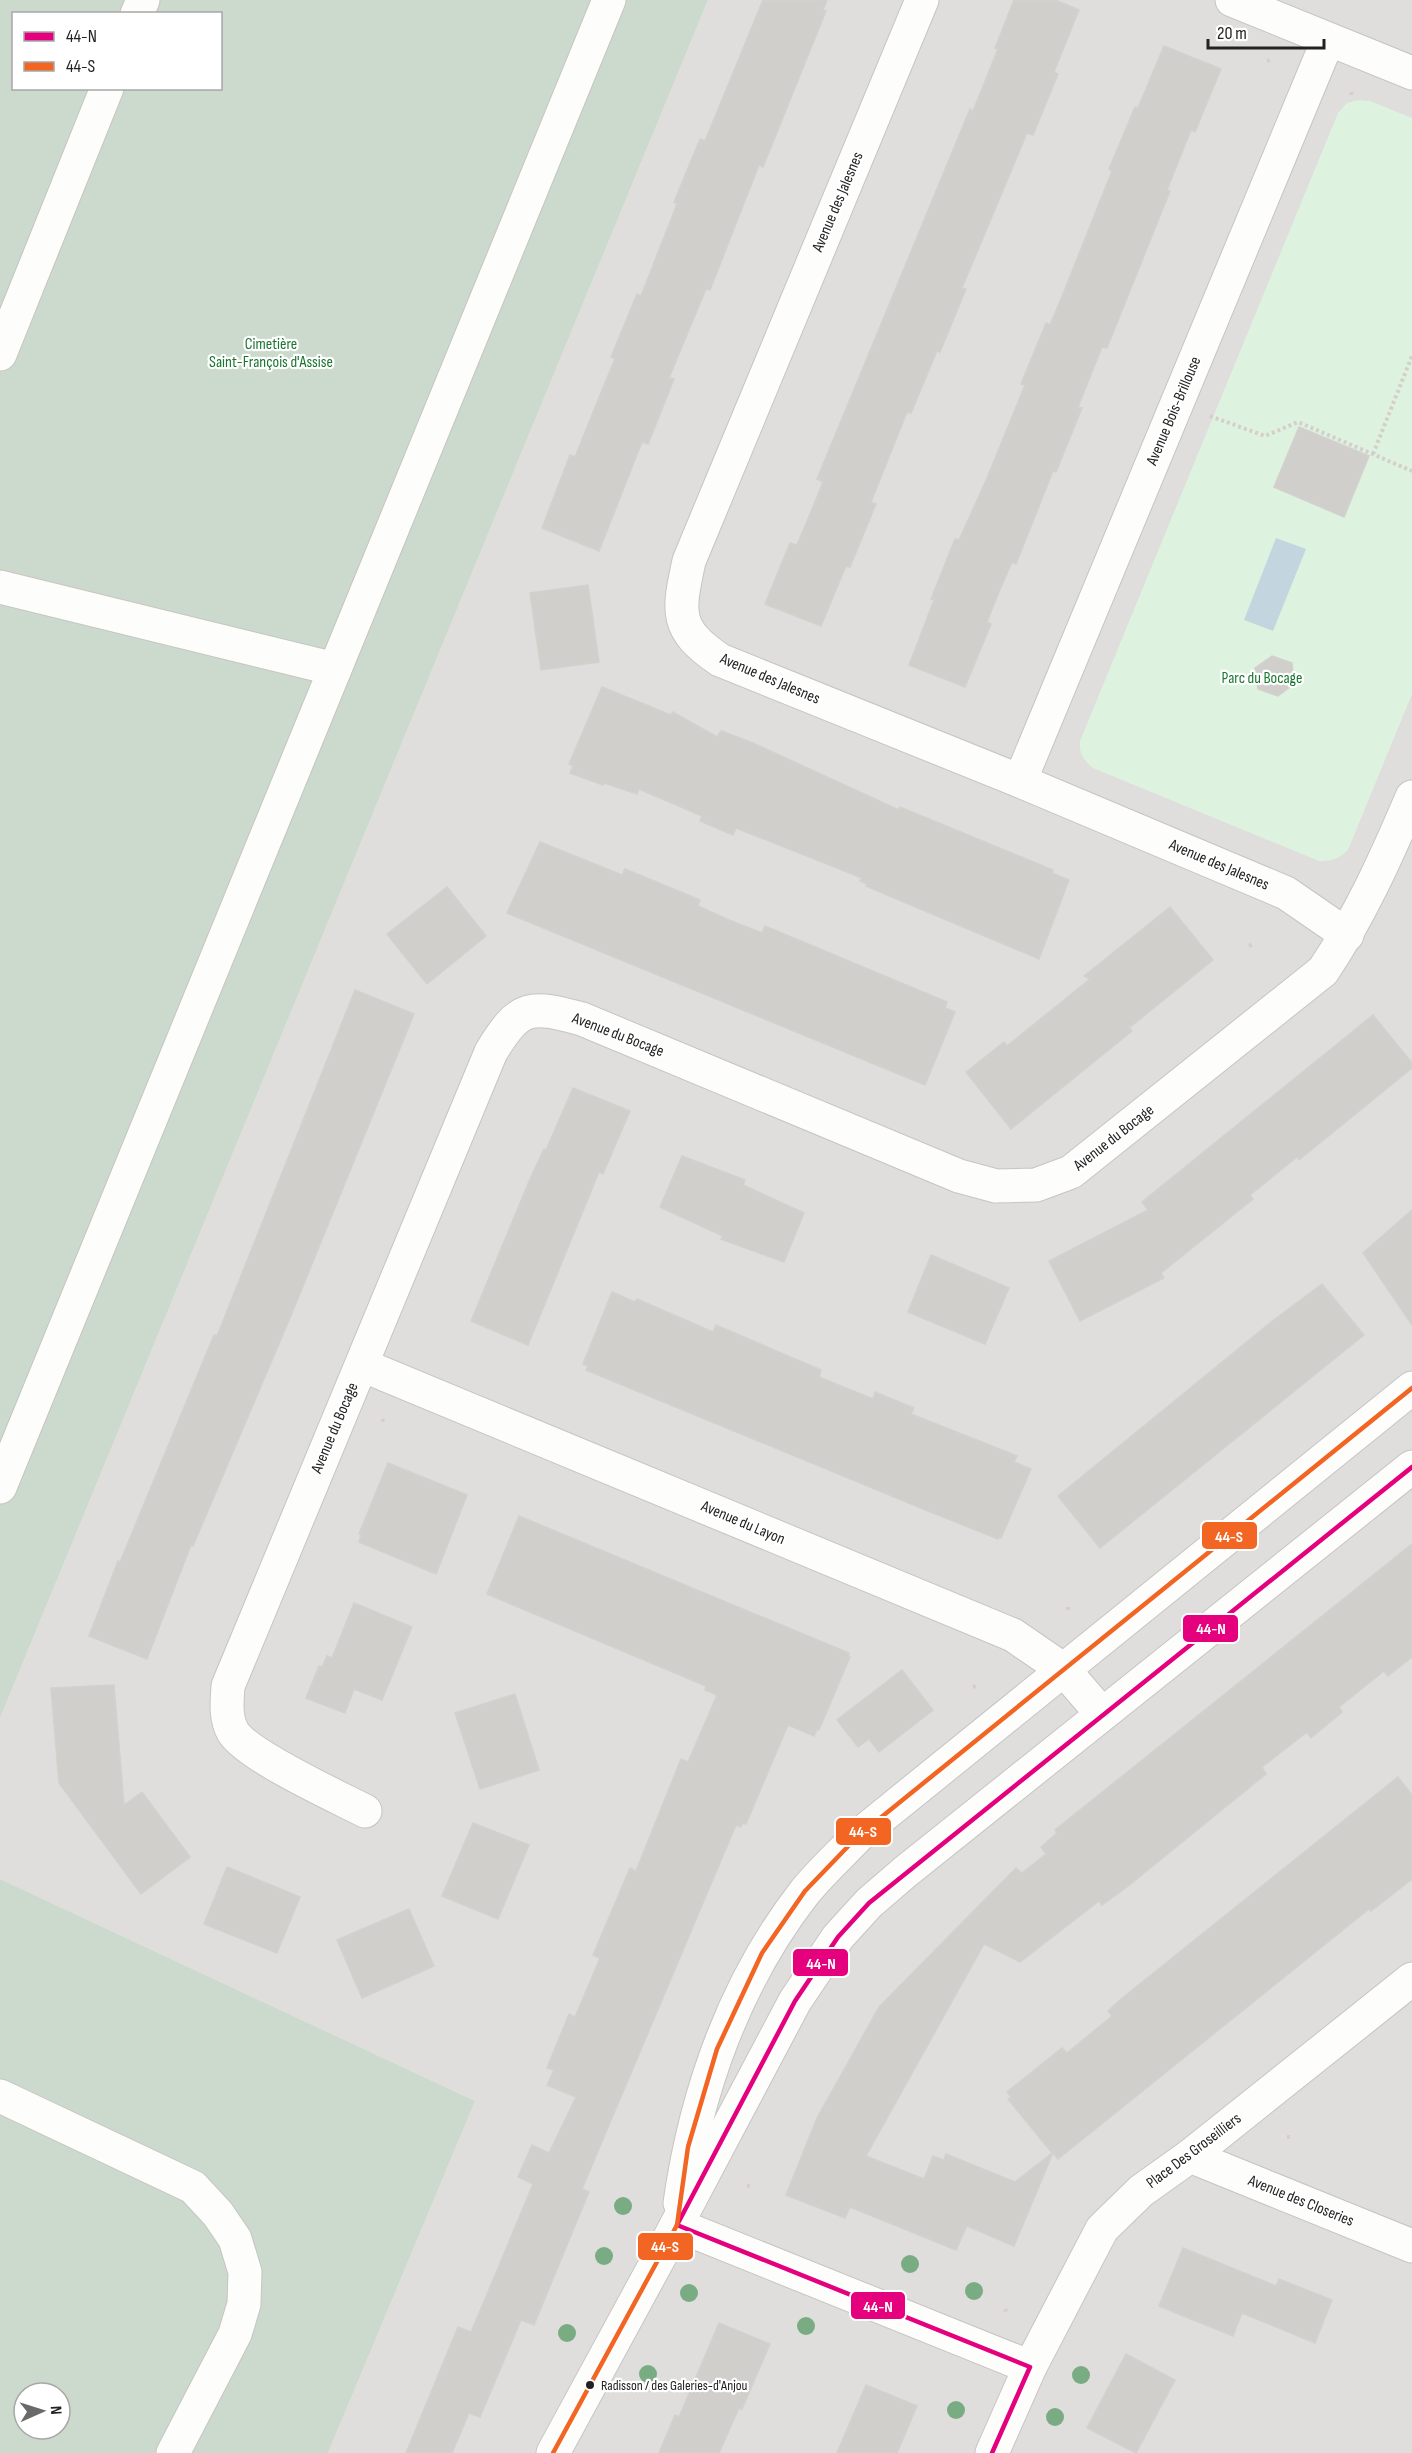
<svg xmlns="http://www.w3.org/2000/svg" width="1412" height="2453" viewBox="0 0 1412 2453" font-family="'Sofia Sans Condensed',sans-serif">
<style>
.residential{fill:#dfdedc}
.cemetery{fill:#ccd9cd;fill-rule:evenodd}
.park{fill:#ddf2df}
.water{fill:#c3d5de}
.building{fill:#d1cfcc;stroke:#d3d1cd;stroke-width:1.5}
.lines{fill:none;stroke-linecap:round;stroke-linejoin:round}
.minor-casing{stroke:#c6c5c3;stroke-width:35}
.path{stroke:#d6cecb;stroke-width:4;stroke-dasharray:3 3;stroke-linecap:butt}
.minor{stroke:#fdfdfc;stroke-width:33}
.bus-1-casing{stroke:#fff;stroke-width:9}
.bus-2-casing{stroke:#fff;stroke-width:9}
.bus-1{stroke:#e5007d;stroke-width:4.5}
.bus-2{stroke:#f26522;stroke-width:4.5}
.tree{fill:#7aac84}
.bus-dot{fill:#222;stroke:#fff;stroke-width:2}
.labels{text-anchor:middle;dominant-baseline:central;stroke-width:4.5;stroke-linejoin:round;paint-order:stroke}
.bus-label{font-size:14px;fill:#222;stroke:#fff;text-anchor:start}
.street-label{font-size:16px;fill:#222;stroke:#fff}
.park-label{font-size:16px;fill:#1a752f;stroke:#fff}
.line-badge{stroke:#fff;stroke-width:2}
.badge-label{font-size:16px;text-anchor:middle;font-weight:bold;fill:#fff}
</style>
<rect width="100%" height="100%" fill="#f0efeb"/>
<polygon class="residential" points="708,0 1412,0 1412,2453 328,2453 475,2101 0,1879 0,1718"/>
<g class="cemetery">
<path d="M0,0H708L0,1718ZM14,14H220V88H14Z"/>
<path d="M0,1879L475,2101L328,2453H0ZM24,2393H60V2429H24Z"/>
</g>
<path class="park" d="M1358,100L1370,101L1412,118V694L1348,850C1339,859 1332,861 1319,861L1093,768C1083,759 1079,754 1080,741L1338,113L1347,103Z"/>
<polygon class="water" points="1276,538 1306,549 1273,631 1244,620"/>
<g class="building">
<polygon points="763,0 827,0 823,10 826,11 763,167 759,165 710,290 706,289 669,378 674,379 648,444 642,442 599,551 542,528 570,455 575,457 602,390 615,359 611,357 637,294 641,296 677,204 674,202 700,139 705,141"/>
<polygon points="1014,0 1055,0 1079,10 1054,72 1058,74 1033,135 1027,133 962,288 966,289 940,352 937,351 911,413 907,412 871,502 876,504 850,567 846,566 821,626 765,604 790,543 797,545 810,514 823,482 817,479 970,109 973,111 998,49 995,48"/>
<polygon points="1164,46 1221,69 1195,132 1191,130 1167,190 1170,191 1107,348 1102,347 1078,407 1082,408 1056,472 1053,471 1016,564 1012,562 999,592 987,622 991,624 965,687 909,665 934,600 931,599 955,539 959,540 987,478 1025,385 1021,384 1046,323 1050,325 1063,294 1112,171 1109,169 1135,107 1138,108"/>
<polygon points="1299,427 1369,456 1344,517 1274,487"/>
<polygon points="588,585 599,662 541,670 530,593"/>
<polygon points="1272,656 1292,663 1294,684 1278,696 1258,689 1255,668"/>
<polygon points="602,687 671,715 673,712 717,737 721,731 753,743 899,810 900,807 1053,870 1052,873 1069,880 1039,959 866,886 867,884 860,881 862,878 736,828 733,835 700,821 702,816 639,789 637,794 604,783 603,785 570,773 573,766 569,764"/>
<polygon points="540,842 622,875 625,869 700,900 698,906 729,920 762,933 765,926 947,1002 945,1008 955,1012 925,1085 507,913"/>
<polygon points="447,887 486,936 427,984 387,934"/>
<polygon points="1170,907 1213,960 1129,1028 1132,1031 1011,1129 966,1072 1004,1042 1007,1046 1090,979 1084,976"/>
<polygon points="355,990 414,1014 290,1318 193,1546 191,1545 147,1659 89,1636 118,1561 120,1562 214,1335 217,1336"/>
<polygon points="1373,1015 1412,1063 1412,1068 1299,1160 1297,1157 1250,1195 1253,1199 1161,1273 1164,1278 1080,1321 1049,1261 1148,1210 1142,1202"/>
<polygon points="573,1088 630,1111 603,1174 599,1172 528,1345 471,1321 530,1179 544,1149 546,1150"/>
<polygon points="682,1156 745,1180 743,1185 804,1213 784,1262 721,1239 723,1236 660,1207"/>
<polygon points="1412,1210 1412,1325 1363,1253"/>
<polygon points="931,1255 1009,1288 985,1344 908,1312"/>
<polygon points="1322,1284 1364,1335 1100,1548 1058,1496 1271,1322"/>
<polygon points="612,1292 635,1302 637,1299 713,1332 716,1325 821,1370 819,1377 873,1399 875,1392 914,1408 911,1414 1017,1456 1014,1462 1031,1469 1001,1538 999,1537 998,1539 928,1511 586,1370 588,1366 583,1364"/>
<polygon points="388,1463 467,1495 436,1574 359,1542 361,1535 359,1534"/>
<polygon points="519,1516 849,1653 848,1657 850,1657 819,1730 817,1729 814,1736 788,1725 746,1824 742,1823 741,1827 736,1825 582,2189 589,2192 534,2325 521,2320 480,2417 469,2413 452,2453 406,2453 458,2327 471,2332 498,2268 533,2184 518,2177 532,2145 549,2153 576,2097 547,2085 554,2070 547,2068 569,2014 575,2017 600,1958 593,1955 630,1868 636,1871 681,1759 688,1762 717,1695 705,1690 706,1686 487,1594"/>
<polygon points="1412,1544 1412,1657 1388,1676 1384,1671 1339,1707 1342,1712 1311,1738 1307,1732 1262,1767 1266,1774 1127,1887 1102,1905 1099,1901 1020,1962 984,1944 866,2156 924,2179 933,2156 944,2160 946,2154 1015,2182 1052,2153 1008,2099 1011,2097 1007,2092 1062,2048 1067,2053 1112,2016 1108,2011 1121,1999 1398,1777 1412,1795 1412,1879 1371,1911 1369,1909 1058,2159 1053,2153 1014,2246 967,2226 956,2250 850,2207 845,2218 786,2195 817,2118 879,2007 1016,1868 1022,1873 1046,1854 1041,1847 1057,1833 1055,1830"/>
<polygon points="354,1603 412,1627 382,1700 354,1689 345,1713 306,1698 319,1666 322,1667 327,1656 332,1658"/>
<polygon points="902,1670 933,1710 879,1752 869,1739 858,1747 837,1720"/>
<polygon points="114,1685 124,1805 142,1792 190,1857 141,1894 59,1783 51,1688"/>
<polygon points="515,1694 539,1770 480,1789 455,1713"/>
<polygon points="473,1823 529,1845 498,1919 442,1896"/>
<polygon points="227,1867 300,1897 277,1953 204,1924"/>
<polygon points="409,1909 434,1966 362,1998 337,1940"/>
<polygon points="1183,2248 1276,2286 1279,2279 1332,2300 1315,2343 1242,2313 1233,2336 1159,2306"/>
<polygon points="719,2323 770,2344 742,2409 739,2408 719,2453 659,2453 675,2415 679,2417"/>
<polygon points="1126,2354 1175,2380 1136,2453 1087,2428"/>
<polygon points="866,2385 917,2406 897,2453 837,2453"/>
</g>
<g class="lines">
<defs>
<g id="minor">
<path d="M922,0L689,561C678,612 674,629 720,660L1020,781L1286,893L1347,935"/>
<polyline points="1232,0 1412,73"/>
<polyline points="137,14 143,0"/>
<polyline points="0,354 107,88"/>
<polyline points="0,587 335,669 609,0"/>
<polyline points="1020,781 1328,40"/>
<polyline points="362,1365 1013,1635 1064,1670 1102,1714"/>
<polyline points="0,1487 335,669"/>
<path d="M365,1811C336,1796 248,1756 233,1732C225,1718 227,1701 228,1686L491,1052C520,1004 530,1005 582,1019L959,1176L996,1186L1036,1185L1071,1172L1323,971C1360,916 1386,858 1412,797"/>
<polyline points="0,2096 193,2187 218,2214 235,2239 245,2272 244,2304 235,2334 173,2453"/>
<polyline points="1190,2156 1412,2246"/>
<path d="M680,2203C696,2091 735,1982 804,1893C820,1873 840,1855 858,1836L1412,1388"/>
<polyline points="677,2225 1030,2367"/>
<polyline points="553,2453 660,2256 795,2001 838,1937 869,1903 905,1872 1412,1467"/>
<polyline points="992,2453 1030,2367 1102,2229 1141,2191 1190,2156 1412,1979"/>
</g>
</defs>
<use href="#minor" class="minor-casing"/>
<g class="path">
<polyline points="1267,61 1270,60"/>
<polyline points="1351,92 1352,96"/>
<polyline points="1210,416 1265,436 1298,422 1412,471"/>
<polyline points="1373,454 1412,356"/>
<polyline points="1249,946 1253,944"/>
<polyline points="382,1419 384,1422"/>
<polyline points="1068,1607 1068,1611"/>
<polyline points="973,1687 976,1686"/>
<polyline points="1287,2137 1291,2137"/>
<polyline points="747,2186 752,2185"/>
<polyline points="1005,2309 1007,2313"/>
</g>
<use href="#minor" class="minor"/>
<defs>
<polyline id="bus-1" points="992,2453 1030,2367 677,2225 795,2001 838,1937 869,1903 1412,1467"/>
<polyline id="bus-2" points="553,2453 677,2225 688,2147 717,2049 762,1953 805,1891 858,1836 1412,1388"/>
</defs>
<use href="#bus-1" class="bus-1-casing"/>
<use href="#bus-2" class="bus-2-casing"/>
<use href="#bus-1" class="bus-1"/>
<use href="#bus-2" class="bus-2"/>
</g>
<g class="tree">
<circle cx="623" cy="2206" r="9"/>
<circle cx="604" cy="2256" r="9"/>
<circle cx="910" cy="2264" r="9"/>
<circle cx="974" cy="2291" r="9"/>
<circle cx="689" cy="2293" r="9"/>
<circle cx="806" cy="2326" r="9"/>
<circle cx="567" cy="2333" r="9"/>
<circle cx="648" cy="2374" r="9"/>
<circle cx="1081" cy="2375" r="9"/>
<circle cx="956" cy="2410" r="9"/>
<circle cx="1055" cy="2417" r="9"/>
</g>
<circle class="bus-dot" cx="590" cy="2385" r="5"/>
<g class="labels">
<g class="bus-label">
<text x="601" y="2385">Radisson / des Galeries-d'Anjou</text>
</g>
<g class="street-label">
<text transform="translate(838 202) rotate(-67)">Avenue des Jalesnes</text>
<text transform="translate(1174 411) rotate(-67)">Avenue Bois-Brillouse</text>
<text transform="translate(770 679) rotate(23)">Avenue des Jalesnes</text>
<text transform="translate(1219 865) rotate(23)">Avenue des Jalesnes</text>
<text transform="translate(618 1035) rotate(21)">Avenue du Bocage</text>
<text transform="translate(1114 1138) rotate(-38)">Avenue du Bocage</text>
<text transform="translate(335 1428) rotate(-67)">Avenue du Bocage</text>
<text transform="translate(743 1523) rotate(23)">Avenue du Layon</text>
<text transform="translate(1194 2151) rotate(-37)">Place Des Groseilliers</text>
<text transform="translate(1301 2201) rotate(22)">Avenue des Closeries</text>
</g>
<g class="park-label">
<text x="271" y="344">Cimetière<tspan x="271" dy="18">Saint-François d'Assise</tspan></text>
<text x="1262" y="678">Parc du Bocage</text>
</g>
</g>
<g class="line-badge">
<rect x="1201" y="1521" width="57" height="29" rx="6" fill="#f26522"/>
<rect x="1182" y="1614" width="57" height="29" rx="6" fill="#e5007d"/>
<rect x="835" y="1817" width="57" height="29" rx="6" fill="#f26522"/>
<rect x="792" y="1948" width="57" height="29" rx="6" fill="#e5007d"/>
<rect x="637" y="2232" width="57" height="29" rx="6" fill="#f26522"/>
<rect x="850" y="2291" width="56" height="29" rx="6" fill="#e5007d"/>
</g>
<g class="badge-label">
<text x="1229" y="1542">44-S</text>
<text x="1211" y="1634">44-N</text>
<text x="863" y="1837">44-S</text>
<text x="821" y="1969">44-N</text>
<text x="665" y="2252">44-S</text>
<text x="878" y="2312">44-N</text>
</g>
<rect x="12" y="12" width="210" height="78" fill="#ffffff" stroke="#a7a7a7" stroke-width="1.5"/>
<rect x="24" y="32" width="30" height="9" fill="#e5007d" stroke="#a7a7a7" stroke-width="1.5"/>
<text x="66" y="42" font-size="18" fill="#222222">44-N</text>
<rect x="24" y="62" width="30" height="9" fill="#f26522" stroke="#a7a7a7" stroke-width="1.5"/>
<text x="66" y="72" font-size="18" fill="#222222">44-S</text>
<g transform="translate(42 2411) rotate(87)"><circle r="28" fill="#ffffff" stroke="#a7a7a7" stroke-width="1.5"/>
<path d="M0-4.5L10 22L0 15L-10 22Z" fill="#6a6a68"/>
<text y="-9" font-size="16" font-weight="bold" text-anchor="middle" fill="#222222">N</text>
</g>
<path d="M1208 39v9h116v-9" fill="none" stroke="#222222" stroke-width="3"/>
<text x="1217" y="39" font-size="18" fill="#222222" stroke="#ffffff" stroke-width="4.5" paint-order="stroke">20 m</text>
</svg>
